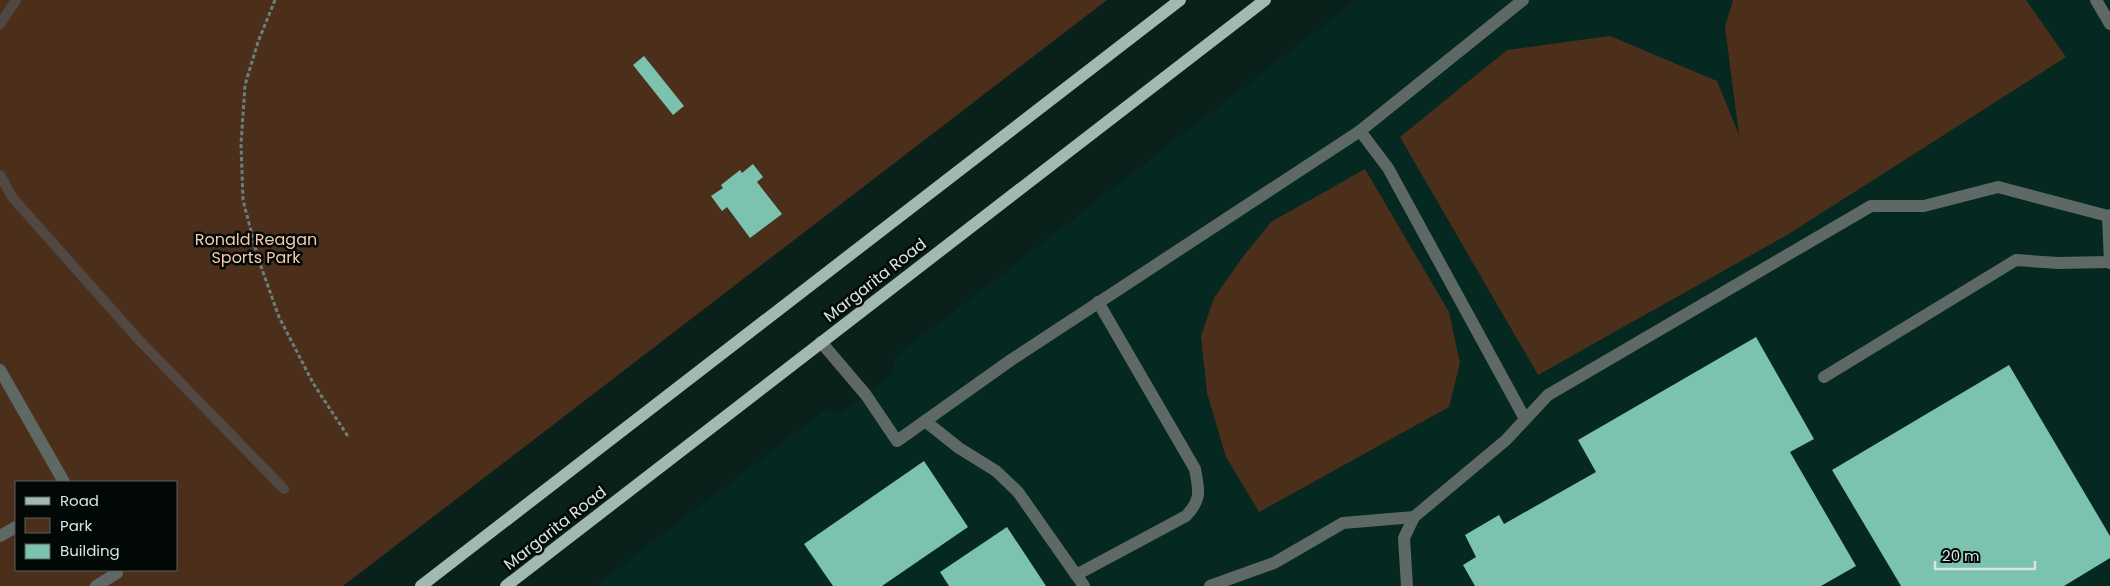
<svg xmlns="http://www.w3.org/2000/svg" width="2110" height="586" viewBox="0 0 2110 586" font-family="Poppins,sans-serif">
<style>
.built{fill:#052820}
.green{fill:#4b2f1b;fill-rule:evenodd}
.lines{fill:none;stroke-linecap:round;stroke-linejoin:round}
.stream{stroke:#514844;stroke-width:10}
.building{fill:#7bc2af}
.path{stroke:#6c7e7a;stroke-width:3;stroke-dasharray:4 2.5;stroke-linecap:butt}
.minor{stroke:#5e6966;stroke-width:12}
.major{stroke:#a2b9b2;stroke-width:12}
.labels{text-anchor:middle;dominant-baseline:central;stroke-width:5;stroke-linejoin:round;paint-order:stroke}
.park-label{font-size:16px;fill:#f6c9ac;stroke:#020806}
.street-label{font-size:16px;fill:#d7e5e1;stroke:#020806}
</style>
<rect width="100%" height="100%" fill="#09201b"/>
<polygon class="built" points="1356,0 2110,0 2110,586 595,586 825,410 841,413 866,395 893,373 895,357"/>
<g class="green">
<path d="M0,0H1107L343,586H0ZM16,482H176V570H16Z"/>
<polygon points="1733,0 2026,0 2066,57 1787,235 1538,375 1400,137 1507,50 1610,36 1717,81 1739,135 1725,27"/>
<polygon points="1365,169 1449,312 1460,363 1449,407 1259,512 1226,457 1207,393 1201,336 1214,298 1242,258 1271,222"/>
</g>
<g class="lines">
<g class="stream">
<polyline points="0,24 16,0"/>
<polyline points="0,175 12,197 139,340 284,489"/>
</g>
</g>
<g class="building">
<polygon points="644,56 684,106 673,115 633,65"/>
<polygon points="753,164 763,177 757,182 782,214 750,238 727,207 722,211 711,196 723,188 721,185 740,170 742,173"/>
<polygon points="1756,337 1814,439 1790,452 1856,566 1821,586 1475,586 1463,565 1476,557 1465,535 1499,515 1504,524 1596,472 1578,440"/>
<polygon points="2009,365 2110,536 2110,558 2064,586 1901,586 1832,470"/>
<polygon points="924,461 968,527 882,586 833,586 804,544"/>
<polygon points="1007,527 1046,586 949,586 940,572"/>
</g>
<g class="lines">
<polyline class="path" points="275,0 258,42 245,85 241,144 243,200 258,258 279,317 313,383 349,438"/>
<g class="minor">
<polyline points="2096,0 2110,24"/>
<polyline points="1360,131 1388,168 1525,419"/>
<polyline points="2110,215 2108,216 2110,263"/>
<polyline points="821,342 866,395 897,441 1011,360 1360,131 1523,0"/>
<polyline points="0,370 64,482"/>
<polyline points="1824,377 2016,260 2058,263 2110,262"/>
<polyline points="925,421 959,448 996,471 1018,492 1084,586"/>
<polyline points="0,536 16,527"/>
<path d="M1076,575L1186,516C1202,499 1199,491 1195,469L1098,302"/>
<polyline points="96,586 117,573 116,570"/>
<polyline points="1210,586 1274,563 1343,523 1414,517 1506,440 1548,395 1871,206 1924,206 1998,187 2108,216"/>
<polyline points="1407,586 1404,538 1414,517"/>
</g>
<g class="major">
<polyline points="421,586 1180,0"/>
<polyline points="506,586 1265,0"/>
</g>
</g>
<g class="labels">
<g class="park-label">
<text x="256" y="239">Ronald Reagan<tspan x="256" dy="18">Sports Park</tspan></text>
</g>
<g class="street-label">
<text transform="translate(875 280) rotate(-38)">Margarita Road</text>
<text transform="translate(555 528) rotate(-38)">Margarita Road</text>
</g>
</g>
<rect x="15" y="481" width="162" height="90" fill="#020806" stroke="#57605e"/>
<rect x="25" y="497" width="25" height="8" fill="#a2b9b2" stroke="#57605e"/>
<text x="60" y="506" font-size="15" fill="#d7e5e1">Road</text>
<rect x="25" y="518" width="25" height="15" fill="#4b2f1b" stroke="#57605e"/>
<text x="60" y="531" font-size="15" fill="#d7e5e1">Park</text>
<rect x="25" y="544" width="25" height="15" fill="#7bc2af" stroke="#57605e"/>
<text x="60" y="556" font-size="15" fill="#d7e5e1">Building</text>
<path d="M1935 561v8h100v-8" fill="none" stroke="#d7e5e1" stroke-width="2.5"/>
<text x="1942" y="561" font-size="15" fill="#d7e5e1" stroke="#020806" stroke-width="4" paint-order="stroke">20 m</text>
</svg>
